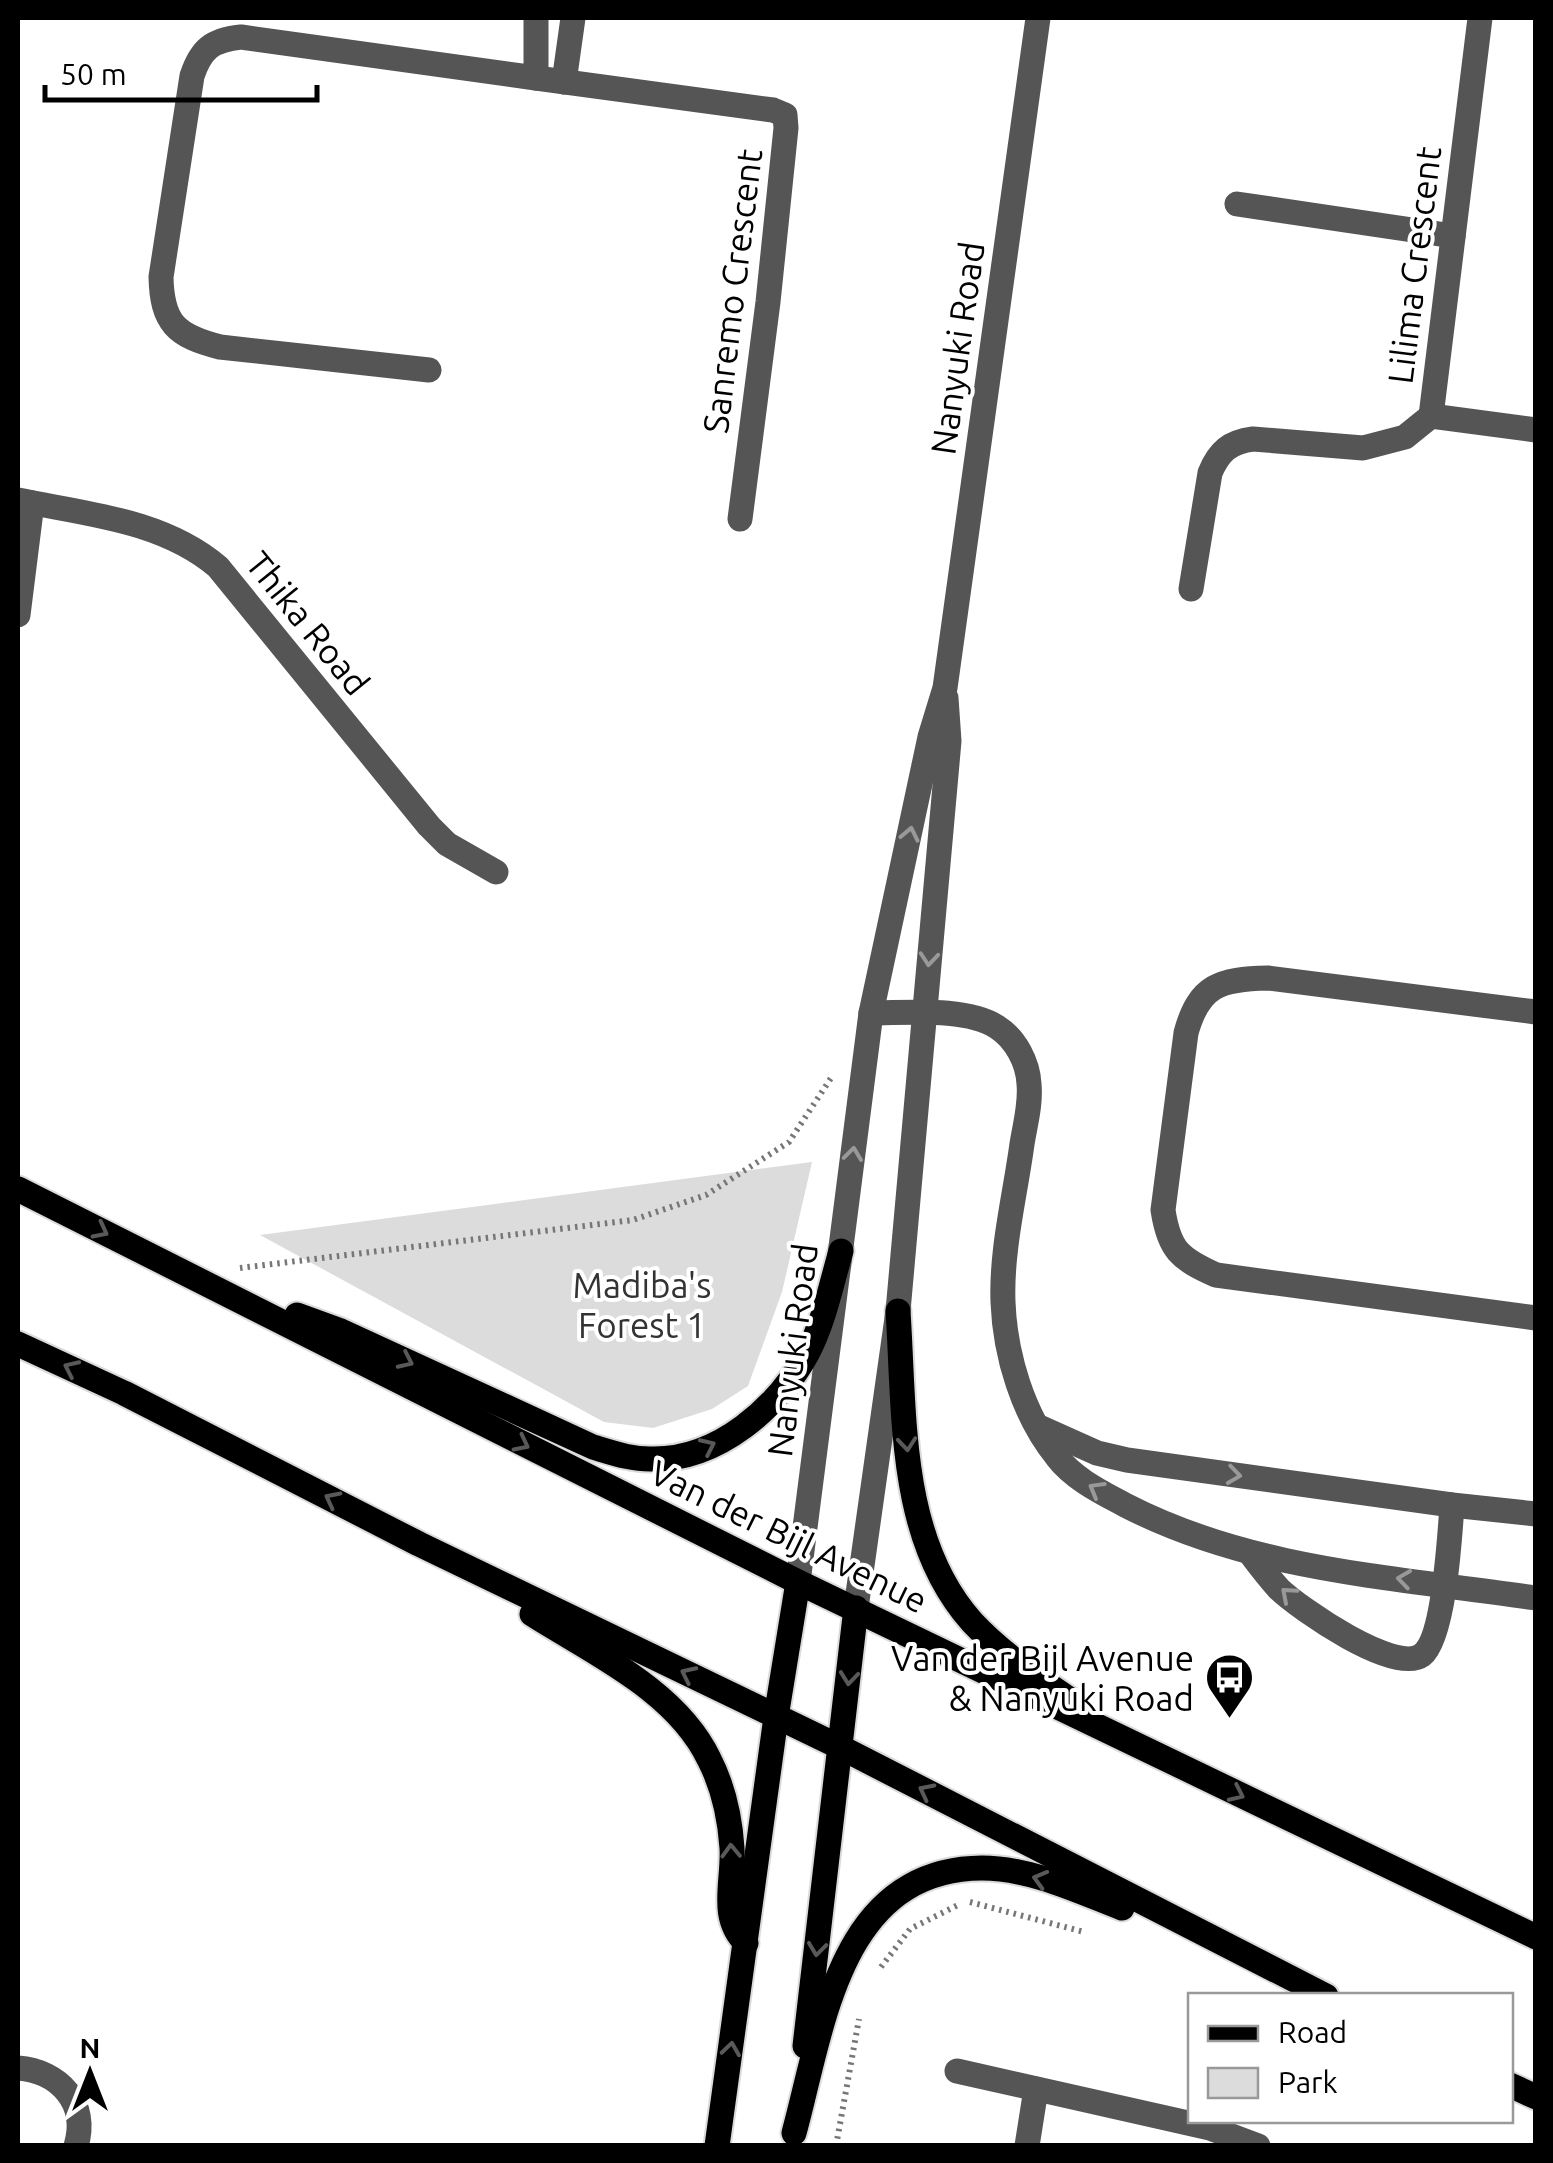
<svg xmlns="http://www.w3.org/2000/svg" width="1553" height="2163" viewBox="0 0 1553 2163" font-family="Ubuntu,sans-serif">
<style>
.green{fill:#dcdcdc}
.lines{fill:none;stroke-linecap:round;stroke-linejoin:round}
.major-casing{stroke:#dbdbdb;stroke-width:29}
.path{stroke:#777;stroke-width:6;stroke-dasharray:2.5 5;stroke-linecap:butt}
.minor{stroke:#555;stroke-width:25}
.major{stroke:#000;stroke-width:25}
.oneway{stroke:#999}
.oneway2{stroke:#595959}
.labels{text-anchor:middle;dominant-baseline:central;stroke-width:8;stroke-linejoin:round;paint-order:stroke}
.street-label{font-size:35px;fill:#000;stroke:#fff}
.park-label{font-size:35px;fill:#333;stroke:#fff}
.poi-label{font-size:35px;fill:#000;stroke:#fff;text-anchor:end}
</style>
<rect width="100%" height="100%" fill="#fff"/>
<polygon class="green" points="812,1162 782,1292 748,1386 712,1409 653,1428 604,1422 260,1235"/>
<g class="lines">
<defs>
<g id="major">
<polyline points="18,1189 798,1582 1536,1937"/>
<path d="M898,1311C905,1416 898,1539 972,1622C1000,1652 1035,1676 1069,1699"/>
<path d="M297,1315L341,1331L593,1447C613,1453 633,1460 654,1459C719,1459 777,1408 807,1354C824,1322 831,1285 841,1251"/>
<polyline points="18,1344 124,1393 419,1544 842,1748 1326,1996"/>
<path d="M532,1614C593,1653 676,1690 709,1759C723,1786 730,1818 732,1848C734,1882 719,1917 746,1943"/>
<polyline points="805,2046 856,1608"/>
<polyline points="1510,2085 1536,2097"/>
<path d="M794,2133C823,2027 839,1869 982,1868C1030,1868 1078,1891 1122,1908"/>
<polyline points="717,2146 776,1717 798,1582"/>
</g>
</defs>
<use href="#major" class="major-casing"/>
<g class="path">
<polyline points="240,1268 633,1220 706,1195 789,1142 831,1078"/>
<polyline points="970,1902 1084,1932"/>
<polyline points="881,1967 910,1929 958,1905"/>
<polyline points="836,2146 859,2019"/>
</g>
<g class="minor">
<polyline points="536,18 536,78 773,110 785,115 786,128 768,302 740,519"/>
<polyline points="1480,18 1431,416 1536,430"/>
<polyline points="564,82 573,18"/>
<polyline points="1237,204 1453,236"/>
<path d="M429,370L220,347C176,336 162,323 161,277L192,76C201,49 212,40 241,37L536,78"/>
<path d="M18,500C86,514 163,520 218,567L429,826L447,844L496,872"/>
<path d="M1191,589L1210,473C1219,451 1230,442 1253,439L1363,448L1405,437L1431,416"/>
<polyline points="18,615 32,503"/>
<path d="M1536,1012L1268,978C1220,979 1199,985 1186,1033L1163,1210C1169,1250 1180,1259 1216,1275L1536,1318"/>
<path d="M871,1013C907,1013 966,1007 997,1027C1016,1039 1028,1063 1029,1084C1031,1104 1025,1125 1022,1144C1015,1196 1001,1250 1003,1302C1005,1355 1023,1415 1057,1457C1074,1479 1101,1492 1125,1505C1253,1571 1395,1577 1536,1598"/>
<polyline points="1039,1427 1097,1453 1127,1460 1452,1505 1536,1514"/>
<path d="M1250,1553C1259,1565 1269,1578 1279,1589C1300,1609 1395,1675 1422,1655C1444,1638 1450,1534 1452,1505"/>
<polyline points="798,1582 871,1013 930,737 945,688 1038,18"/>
<polyline points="856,1608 898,1311 949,741 946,698"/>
<path d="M18,2068C59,2071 89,2103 76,2146"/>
<polyline points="957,2071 1210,2128 1258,2146"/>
<polyline points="1027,2146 1036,2089"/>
</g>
<use href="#major" class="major"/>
</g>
<defs><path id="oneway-chevron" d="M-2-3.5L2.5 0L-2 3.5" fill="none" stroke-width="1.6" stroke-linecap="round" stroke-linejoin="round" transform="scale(2.5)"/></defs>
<g class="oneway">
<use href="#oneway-chevron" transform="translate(910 834) rotate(-78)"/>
<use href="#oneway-chevron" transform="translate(929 959) rotate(95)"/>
<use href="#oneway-chevron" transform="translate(853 1154) rotate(-83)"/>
<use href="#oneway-chevron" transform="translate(1234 1475) rotate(8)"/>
<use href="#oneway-chevron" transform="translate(1096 1489) rotate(-150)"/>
<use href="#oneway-chevron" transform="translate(1404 1579) rotate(-172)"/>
<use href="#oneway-chevron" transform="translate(1288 1594) rotate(-139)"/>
</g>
<g class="oneway2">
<use href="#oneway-chevron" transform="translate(101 1231) rotate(27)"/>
<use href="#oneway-chevron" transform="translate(406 1361) rotate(25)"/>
<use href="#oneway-chevron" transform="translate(71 1368) rotate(-155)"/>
<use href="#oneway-chevron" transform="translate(522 1444) rotate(27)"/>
<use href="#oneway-chevron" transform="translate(907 1444) rotate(85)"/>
<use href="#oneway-chevron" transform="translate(708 1446) rotate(-25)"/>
<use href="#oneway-chevron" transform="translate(332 1499) rotate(-153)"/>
<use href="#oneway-chevron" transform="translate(688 1674) rotate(-154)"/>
<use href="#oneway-chevron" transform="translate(849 1678) rotate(96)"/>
<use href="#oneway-chevron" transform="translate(926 1791) rotate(-153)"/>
<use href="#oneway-chevron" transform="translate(1237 1794) rotate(25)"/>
<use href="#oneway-chevron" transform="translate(731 1851) rotate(-92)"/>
<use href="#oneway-chevron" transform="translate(1040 1879) rotate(-164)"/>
<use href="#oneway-chevron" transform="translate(817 1949) rotate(97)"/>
<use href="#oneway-chevron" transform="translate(731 2049) rotate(-82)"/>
</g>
<defs>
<symbol id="bus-pin" viewBox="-11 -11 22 30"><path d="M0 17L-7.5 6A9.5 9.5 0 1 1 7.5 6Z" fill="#000" stroke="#fff"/><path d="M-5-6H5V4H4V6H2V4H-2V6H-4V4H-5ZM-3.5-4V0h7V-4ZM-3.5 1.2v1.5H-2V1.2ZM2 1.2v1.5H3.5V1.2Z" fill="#fff"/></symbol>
</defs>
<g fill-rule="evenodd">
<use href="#bus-pin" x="1202" y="1650" width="55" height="75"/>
</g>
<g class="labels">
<g class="street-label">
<text transform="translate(1414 265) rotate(-83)">Lilima Crescent</text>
<text transform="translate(732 291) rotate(-83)">Sanremo Crescent</text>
<text transform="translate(957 348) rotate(-82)">Nanyuki Road</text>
<text transform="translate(308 623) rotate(51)">Thika Road</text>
<text transform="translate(792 1350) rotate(-83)">Nanyuki Road</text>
<text transform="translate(789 1536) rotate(26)">Van der Bijl Avenue</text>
</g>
<g class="park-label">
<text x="642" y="1285">Madiba's<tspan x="642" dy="40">Forest 1</tspan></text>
</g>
<g class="poi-label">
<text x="1194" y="1658">Van der Bijl Avenue<tspan x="1194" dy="40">&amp; Nanyuki Road</tspan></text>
</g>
</g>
<rect width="1553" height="2163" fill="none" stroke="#000000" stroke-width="40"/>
<rect x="1188" y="1993" width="325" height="130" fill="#ffffff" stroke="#999999" stroke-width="2.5"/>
<rect x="1208" y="2026" width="50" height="15" fill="#000000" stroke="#999999" stroke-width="2.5"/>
<text x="1278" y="2043" font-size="30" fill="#000000">Road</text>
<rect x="1208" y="2068" width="50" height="30" fill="#dcdcdc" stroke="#999999" stroke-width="2.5"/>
<text x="1278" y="2093" font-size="30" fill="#000000">Park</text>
<g transform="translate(90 2073)" stroke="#ffffff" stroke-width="8" paint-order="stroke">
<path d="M0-8L18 38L0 25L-18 38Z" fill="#000000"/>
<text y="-15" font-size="28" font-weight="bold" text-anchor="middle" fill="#000000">N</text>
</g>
<path d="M45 85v15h272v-15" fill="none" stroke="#000000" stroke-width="5"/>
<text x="60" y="85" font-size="30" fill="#000000" stroke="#ffffff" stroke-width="8" paint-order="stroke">50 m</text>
</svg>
